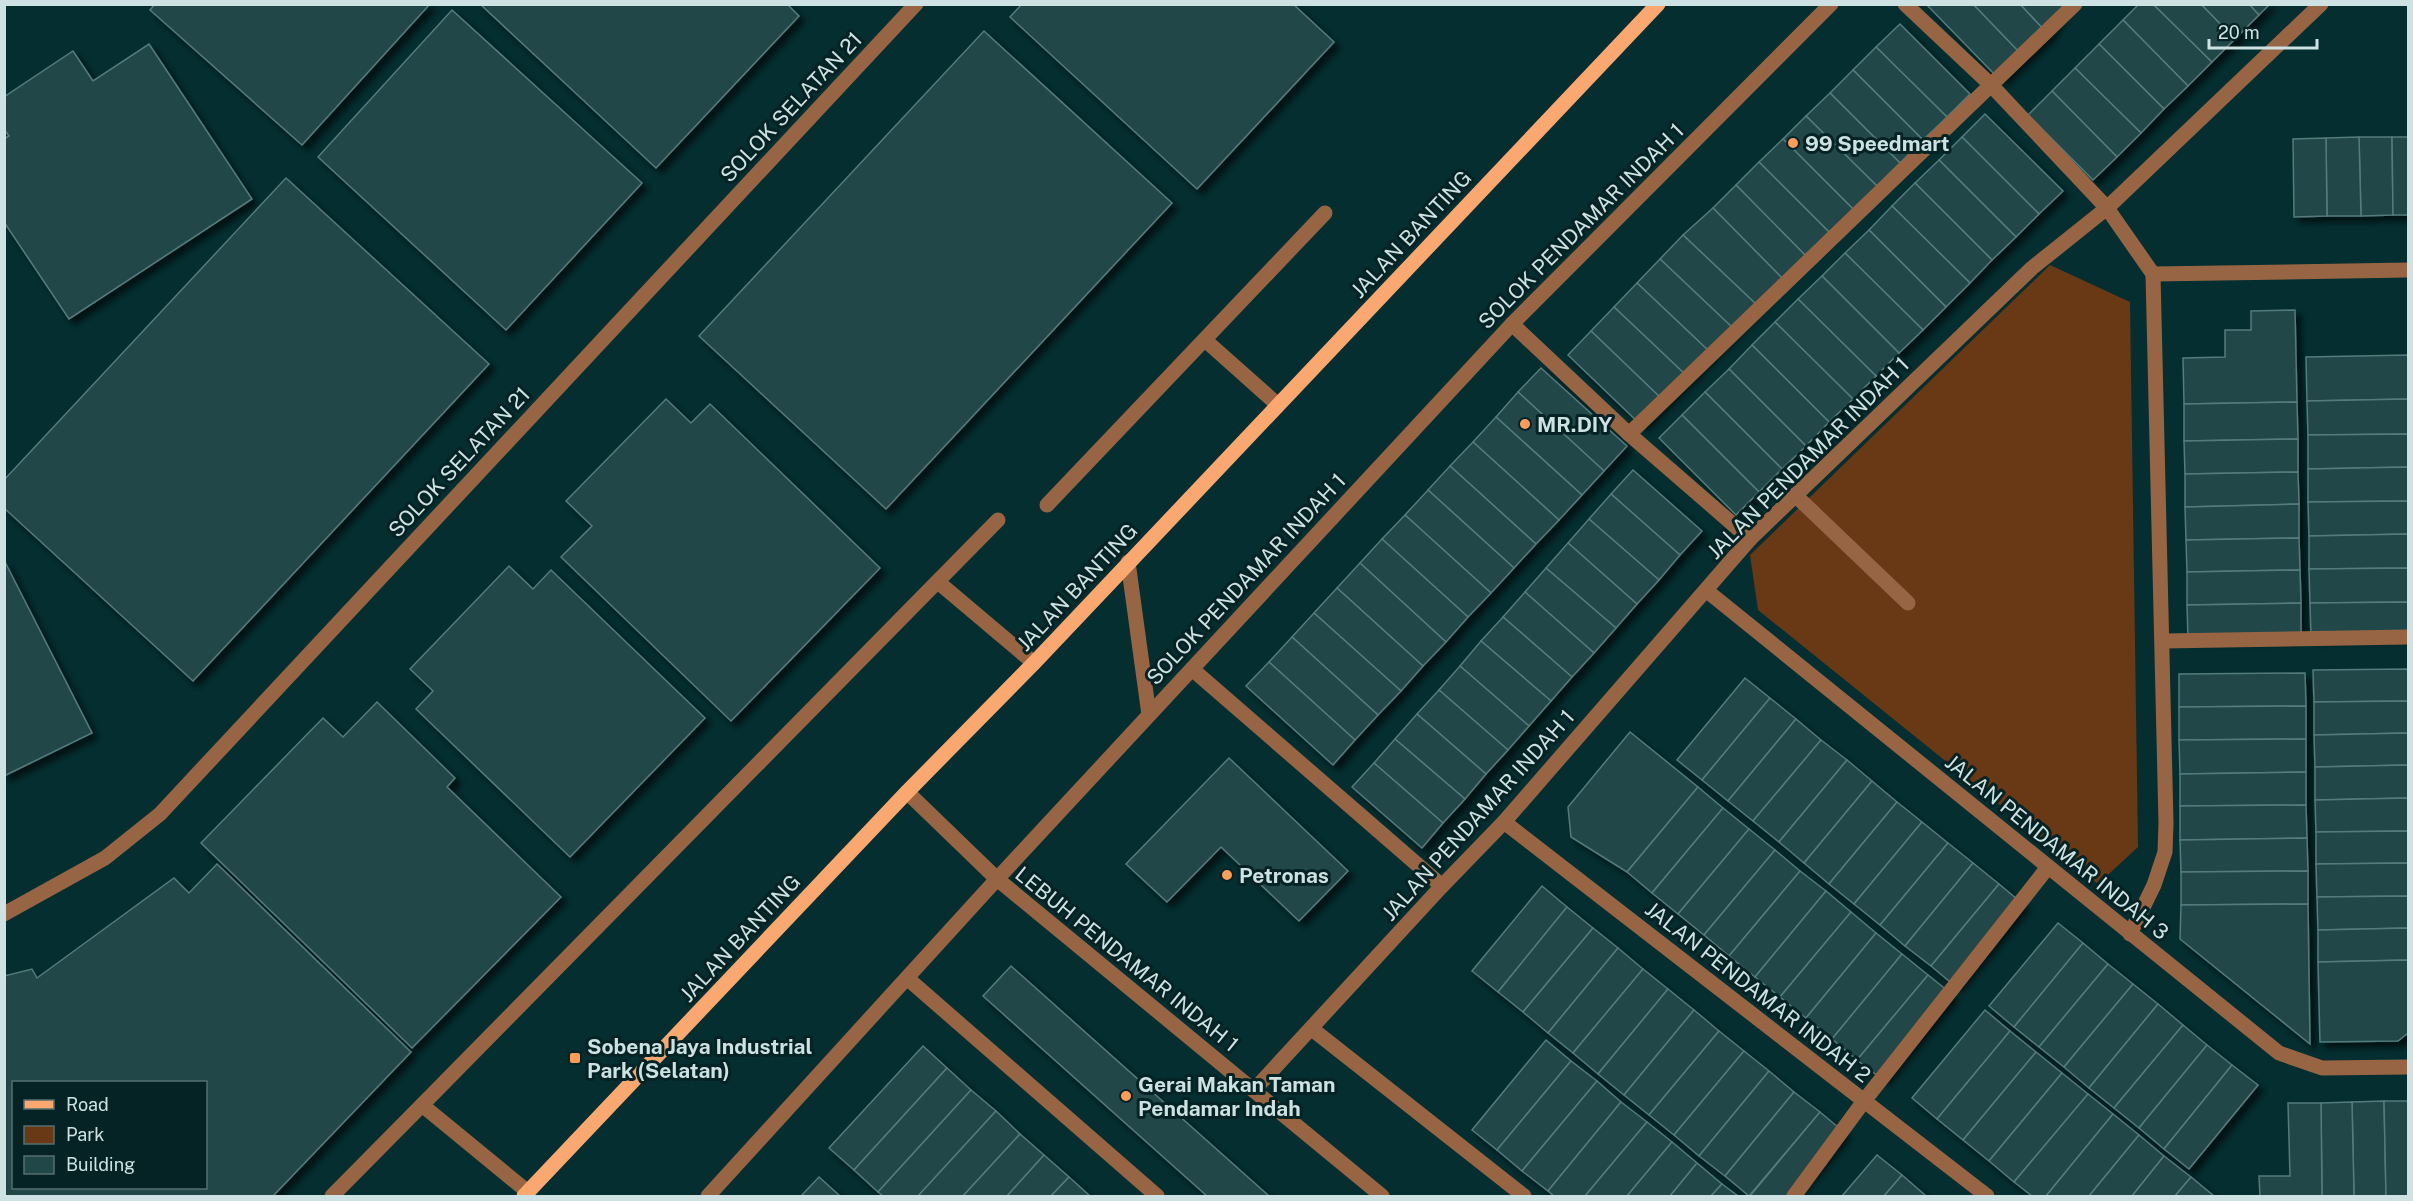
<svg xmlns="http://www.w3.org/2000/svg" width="2413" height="1201" viewBox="0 0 2413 1201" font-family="'Public Sans',sans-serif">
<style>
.green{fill:#693814}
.building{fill:#214749;stroke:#547b7d;stroke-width:1.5;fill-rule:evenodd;filter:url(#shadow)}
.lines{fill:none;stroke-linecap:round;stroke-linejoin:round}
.minor{stroke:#976544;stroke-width:15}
.major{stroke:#fba770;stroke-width:15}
.poi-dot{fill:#fe9c58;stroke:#052324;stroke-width:2}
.labels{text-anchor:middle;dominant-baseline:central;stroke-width:6;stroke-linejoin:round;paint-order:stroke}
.street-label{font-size:21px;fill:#cee2e3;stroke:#052324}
.poi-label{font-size:21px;font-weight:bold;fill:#cee2e3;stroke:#052324;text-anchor:start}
</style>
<defs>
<filter id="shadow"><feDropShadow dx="5.5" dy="5.5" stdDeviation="3" flood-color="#0009"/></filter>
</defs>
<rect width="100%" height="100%" fill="#042e30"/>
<polygon class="green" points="2050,265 2130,302 2138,847 2098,884 1758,610 1750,555"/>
<g class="building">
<polygon points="155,4 430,4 302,145 150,10"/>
<polygon points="480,4 787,4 799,16 656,168"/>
<polygon points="1022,4 1293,4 1334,42 1197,189 1010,17"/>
<polygon points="1926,4 1973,4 2025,58 2001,81"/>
<polygon points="1973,4 2020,4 2049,35 2025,58"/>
<polygon points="2020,4 2066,4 2049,35"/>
<polygon points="2139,4 2153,4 2212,62 2188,86 2123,20"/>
<polygon points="2153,4 2201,4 2235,39 2212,62"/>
<polygon points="2201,4 2249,4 2259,15 2235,39"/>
<polygon points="2249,4 2270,4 2259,15"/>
<polygon points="452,10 642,183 506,330 318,157"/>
<polygon points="2123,20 2188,86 2164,109 2099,44"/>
<polygon points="1900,24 1970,94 1947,117 1876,47"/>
<polygon points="984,31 1172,203 886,509 699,336"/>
<polygon points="149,44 252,199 69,319 4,222 4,139 9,136 4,129 4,97 73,51 93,81"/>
<polygon points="2099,44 2164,109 2141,133 2075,68"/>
<polygon points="1876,47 1947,117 1923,140 1853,70"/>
<polygon points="2075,68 2141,133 2117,157 2052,91"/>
<polygon points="1853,70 1923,140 1900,163 1830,93"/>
<polygon points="2052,91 2117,157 2093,180 2028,115"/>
<polygon points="1830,93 1900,163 1877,186 1806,116"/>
<polygon points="1985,114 2063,191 2039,214 1962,137"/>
<polygon points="1806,116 1877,186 1853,209 1783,139"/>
<polygon points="1962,137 2039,214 2016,237 1939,160"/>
<polygon points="2359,137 2392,137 2393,215 2361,216"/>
<polygon points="2359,137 2361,216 2327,216 2326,138"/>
<polygon points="2392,137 2408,137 2408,215 2393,215"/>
<polygon points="2326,138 2327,216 2294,217 2293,139"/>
<polygon points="1783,139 1853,209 1830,233 1759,162"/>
<polygon points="1939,160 2016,237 1992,260 1915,183"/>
<polygon points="1759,162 1830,233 1806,256 1736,185"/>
<polygon points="286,178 489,364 193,681 4,508 4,480"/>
<polygon points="1915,183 1992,260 1970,283 1892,206"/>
<polygon points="1736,185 1806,256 1783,279 1713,208"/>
<polygon points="1892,206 1970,283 1946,307 1869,230"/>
<polygon points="1713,208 1783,279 1758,306 1683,235"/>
<polygon points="1869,230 1946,307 1923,330 1845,253"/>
<polygon points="1683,235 1758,306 1735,330 1660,259"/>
<polygon points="1845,253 1923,330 1899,353 1822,276"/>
<polygon points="1660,259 1735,330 1712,354 1637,283"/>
<polygon points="1822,276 1899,353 1876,376 1798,299"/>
<polygon points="1637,283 1712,354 1689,378 1614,307"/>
<polygon points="1798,299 1876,376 1853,399 1775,322"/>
<polygon points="1614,307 1689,378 1665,402 1591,331"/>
<polygon points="2295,310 2297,402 2184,404 2183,358 2225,357 2225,330 2251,330 2251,311"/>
<polygon points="1775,322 1853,399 1829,422 1752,345"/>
<polygon points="1591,331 1665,402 1642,426 1568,355"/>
<polygon points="1752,345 1829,422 1806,446 1729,369"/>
<polygon points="2408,355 2408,399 2307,401 2306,357"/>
<polygon points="1541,368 1627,446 1604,471 1518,392"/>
<polygon points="1729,369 1806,446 1782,469 1705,392"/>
<polygon points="1518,392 1604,471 1582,495 1496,417"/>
<polygon points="1705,392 1782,469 1759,492 1682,415"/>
<polygon points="666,399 691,423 710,404 880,568 731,721 561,557 592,526 566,501"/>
<polygon points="2408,399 2408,434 2308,435 2307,401"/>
<polygon points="2297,402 2298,439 2184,441 2184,404"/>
<polygon points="1682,415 1759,492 1736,515 1659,438"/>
<polygon points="1496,417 1582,495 1559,520 1473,442"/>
<polygon points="2408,434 2408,467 2308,469 2308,435"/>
<polygon points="2298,439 2298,472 2185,474 2184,441"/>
<polygon points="1473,442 1559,520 1536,544 1450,466"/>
<polygon points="1450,466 1536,544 1514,568 1428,490"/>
<polygon points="2408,467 2408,501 2308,502 2308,469"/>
<polygon points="1633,470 1702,531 1680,555 1611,494"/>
<polygon points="2298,472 2299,504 2185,507 2185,474"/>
<polygon points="1428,490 1514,568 1491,593 1405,515"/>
<polygon points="1611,494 1680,555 1659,580 1589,519"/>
<polygon points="2408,501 2408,534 2309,536 2308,502"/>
<polygon points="2299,504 2299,538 2186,540 2185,507"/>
<polygon points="1405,515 1491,593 1468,617 1382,539"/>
<polygon points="1589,519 1659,580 1637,604 1568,543"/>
<polygon points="2408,534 2408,568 2309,569 2309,536"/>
<polygon points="2299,538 2300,570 2187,572 2186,540"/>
<polygon points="1382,539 1468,617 1446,642 1360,563"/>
<polygon points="1568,543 1637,604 1616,628 1546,568"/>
<polygon points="4,560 92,733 4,776"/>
<polygon points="1360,563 1446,642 1423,666 1337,588"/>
<polygon points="509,566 533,589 551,570 705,718 570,857 416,709 433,691 410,669"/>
<polygon points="1546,568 1616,628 1594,653 1525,592"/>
<polygon points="2408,568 2408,602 2310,603 2309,569"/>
<polygon points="2300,570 2301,603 2187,605 2187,572"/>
<polygon points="1337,588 1423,666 1401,691 1314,613"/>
<polygon points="1525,592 1594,653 1572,677 1503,617"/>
<polygon points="2408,602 2408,635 2311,637 2310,603"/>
<polygon points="2301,603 2301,636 2188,638 2187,605"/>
<polygon points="1314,613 1401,691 1378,715 1292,637"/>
<polygon points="1503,617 1572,677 1551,701 1481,641"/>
<polygon points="1292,637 1378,715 1355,740 1269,662"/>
<polygon points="1481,641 1551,701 1529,726 1460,666"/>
<polygon points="1269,662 1355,740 1333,765 1246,686"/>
<polygon points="1460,666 1529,726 1508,750 1439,690"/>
<polygon points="2408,669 2408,701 2314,702 2313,670"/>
<polygon points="2305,673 2306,706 2179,707 2179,674"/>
<polygon points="1745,678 1770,698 1702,780 1677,760"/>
<polygon points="1439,690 1508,750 1486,774 1417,714"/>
<polygon points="1770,698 1796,719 1728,801 1702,780"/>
<polygon points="2408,701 2408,733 2314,735 2314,702"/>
<polygon points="377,702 455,778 447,787 561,897 412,1048 201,843 323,718 343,737"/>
<polygon points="2306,706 2306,739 2179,740 2179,707"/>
<polygon points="1417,714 1486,774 1465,799 1395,739"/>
<polygon points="1796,719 1821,740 1753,821 1728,801"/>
<polygon points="1630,732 1698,787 1627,872 1571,837 1568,807"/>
<polygon points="2408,733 2408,765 2315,767 2314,735"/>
<polygon points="1395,739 1465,799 1443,823 1374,763"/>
<polygon points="2306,739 2306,772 2180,774 2179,740"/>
<polygon points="1821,740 1847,760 1779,842 1753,821"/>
<polygon points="1229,758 1348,871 1299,921 1221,847 1167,902 1126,864"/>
<polygon points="1847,760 1872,781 1804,863 1779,842"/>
<polygon points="1374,763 1443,823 1422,848 1352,787"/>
<polygon points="2408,765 2408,798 2315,800 2315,767"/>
<polygon points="2306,772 2306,805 2180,806 2180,774"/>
<polygon points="1872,781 1897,802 1829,884 1804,863"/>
<polygon points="1698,787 1723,808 1652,893 1627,872"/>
<polygon points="2408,798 2408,831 2316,832 2315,800"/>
<polygon points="1897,802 1922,822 1854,904 1829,884"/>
<polygon points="2306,805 2307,838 2180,840 2180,806"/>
<polygon points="1723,808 1749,829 1678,914 1652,893"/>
<polygon points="1922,822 1948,843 1880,925 1854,904"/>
<polygon points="1749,829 1775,850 1704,935 1678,914"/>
<polygon points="2408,831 2408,863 2316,864 2316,832"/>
<polygon points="2307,838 2308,871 2181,872 2180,840"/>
<polygon points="1948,843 1973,863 1905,946 1880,925"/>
<polygon points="1775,850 1800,871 1729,956 1704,935"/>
<polygon points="1973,863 1999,884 1931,966 1905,946"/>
<polygon points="2408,863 2408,896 2317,897 2316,864"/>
<path d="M217,864L411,1052L273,1196H4V976L32,969L37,978L174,878L189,893ZM14,1082H206V1188H14Z"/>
<polygon points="1800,871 1826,891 1755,977 1729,956"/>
<polygon points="2308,871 2308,904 2181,905 2181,872"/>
<polygon points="1999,884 2024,905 1956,987 1931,966"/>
<polygon points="1542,886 1567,907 1498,992 1472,971"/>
<polygon points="1826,891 1851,912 1780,997 1755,977"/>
<polygon points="2408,896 2408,928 2318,930 2317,897"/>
<polygon points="2308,904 2310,1044 2180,939 2181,905"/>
<polygon points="1567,907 1593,928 1523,1012 1498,992"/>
<polygon points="1851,912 1876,933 1806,1018 1780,997"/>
<polygon points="2058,923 2083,943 2014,1027 1989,1006"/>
<polygon points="1593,928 1618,948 1548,1033 1523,1012"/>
<polygon points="2408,928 2408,960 2318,962 2318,930"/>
<polygon points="1876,933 1902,954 1832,1039 1806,1018"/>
<polygon points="2083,943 2108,964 2039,1047 2014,1027"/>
<polygon points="1618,948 1643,969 1573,1053 1548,1033"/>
<polygon points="1902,954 1928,975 1857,1060 1832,1039"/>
<polygon points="2408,960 2408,1033 2398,1041 2320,1042 2318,962"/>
<polygon points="2108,964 2133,984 2064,1067 2039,1047"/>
<polygon points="1011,966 1269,1196 1207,1196 983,996"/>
<polygon points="1643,969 1668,989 1598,1074 1573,1053"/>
<polygon points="1928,975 1953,995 1883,1080 1857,1060"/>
<polygon points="2133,984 2158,1004 2089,1088 2064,1067"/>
<polygon points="1668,989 1694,1010 1624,1095 1598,1074"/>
<polygon points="2158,1004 2183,1025 2114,1108 2089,1088"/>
<polygon points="1694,1010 1719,1031 1649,1115 1624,1095"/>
<polygon points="1985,1010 2010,1031 1937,1119 1912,1098"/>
<polygon points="2183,1025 2207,1045 2139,1128 2114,1108"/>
<polygon points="1719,1031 1744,1051 1674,1135 1649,1115"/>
<polygon points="2010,1031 2036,1052 1963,1140 1937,1119"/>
<polygon points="1546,1040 1571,1061 1497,1150 1472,1130"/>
<polygon points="2207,1045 2232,1065 2164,1149 2139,1128"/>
<polygon points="923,1046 947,1068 854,1170 829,1148"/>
<polygon points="1744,1051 1769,1071 1699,1156 1674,1135"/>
<polygon points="2036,1052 2062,1073 1989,1161 1963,1140"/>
<polygon points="1571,1061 1597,1081 1522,1171 1497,1150"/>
<polygon points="2232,1065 2258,1085 2189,1169 2164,1149"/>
<polygon points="947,1068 971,1090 878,1192 854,1170"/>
<polygon points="1769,1071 1794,1092 1725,1176 1699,1156"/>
<polygon points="2062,1073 2088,1094 2014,1182 1989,1161"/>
<polygon points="1597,1081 1621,1102 1548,1191 1522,1171"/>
<polygon points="971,1090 996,1111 918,1196 883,1196 878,1192"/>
<polygon points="1794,1092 1820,1112 1749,1196 1725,1176"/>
<polygon points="2088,1094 2113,1114 2046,1196 2032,1196 2014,1182"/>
<polygon points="2384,1101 2386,1196 2354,1196 2352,1102"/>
<polygon points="2384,1101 2408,1101 2408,1196 2386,1196"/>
<polygon points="1621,1102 1647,1122 1585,1196 1554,1196 1548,1191"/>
<polygon points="2352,1102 2354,1196 2322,1196 2321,1103"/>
<polygon points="2288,1103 2321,1103 2322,1196 2260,1196 2259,1176 2290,1176"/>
<polygon points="996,1111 1020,1134 963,1196 918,1196"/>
<polygon points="1820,1112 1845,1133 1793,1196 1750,1196"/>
<polygon points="2113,1114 2139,1135 2089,1196 2046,1196"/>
<polygon points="1647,1122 1672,1142 1627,1196 1585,1196"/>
<polygon points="1020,1134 1044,1155 1007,1196 963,1196"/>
<polygon points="2139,1135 2164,1156 2132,1196 2089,1196"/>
<polygon points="1672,1142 1697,1163 1670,1196 1627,1196"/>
<polygon points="1044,1155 1069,1177 1051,1196 1007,1196"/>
<polygon points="1877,1155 1902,1175 1884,1196 1842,1196"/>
<polygon points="2164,1156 2191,1177 2175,1196 2132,1196"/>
<polygon points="1697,1163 1722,1184 1711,1196 1670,1196"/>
<polygon points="1902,1175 1926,1196 1884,1196"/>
<polygon points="819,1177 840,1196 801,1196"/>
<polygon points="1069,1177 1090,1196 1051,1196"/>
<polygon points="2191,1177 2214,1196 2175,1196"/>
<polygon points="1722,1184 1738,1196 1711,1196"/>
</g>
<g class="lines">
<g class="minor">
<polyline points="1905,4 1991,85 2107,208 2153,274 2408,270"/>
<polyline points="1512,324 1629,434 1750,539"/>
<polyline points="1205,340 1278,405"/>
<polyline points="1629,434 2075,4"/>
<polyline points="1795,495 1908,603"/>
<polyline points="1047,505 1325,213"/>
<polyline points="1128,562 1149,715"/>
<polyline points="938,582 1034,663"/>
<polyline points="1707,591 2279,1053 2322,1068 2408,1067"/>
<polyline points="2163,641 2408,637"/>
<polyline points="1192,669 1442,886"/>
<polyline points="907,792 997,879 1382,1196"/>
<polyline points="1504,822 1987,1196"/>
<polyline points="4,914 105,858 160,814 916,4"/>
<polyline points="2130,934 2154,885 2165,852 2166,823 2153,274"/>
<polyline points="907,978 1157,1196"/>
<polyline points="1312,1029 1524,1196"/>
<polyline points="1254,1090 1442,886 1504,822 1750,539 2032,268 2107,208 2321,4"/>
<polyline points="422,1105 998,520"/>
<polyline points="332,1196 422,1105 528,1192"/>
<polyline points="708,1196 997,879 1512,324 1831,4"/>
<polyline points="1794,1196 1864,1101 2048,867"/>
</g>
<polyline class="major" points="524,1196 907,792 1034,663 1658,4"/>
</g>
<g class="poi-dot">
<circle cx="1793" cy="143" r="6"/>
<circle cx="1525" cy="424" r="6"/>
<circle cx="1227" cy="875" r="6"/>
<rect x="569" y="1052" width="12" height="12" rx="3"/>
<circle cx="1126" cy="1096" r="6"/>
</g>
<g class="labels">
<g class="street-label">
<text transform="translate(791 107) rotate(-47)">SOLOK SELATAN 21</text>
<text transform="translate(1581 226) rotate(-45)">SOLOK PENDAMAR INDAH 1</text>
<text transform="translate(1411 234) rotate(-47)">JALAN BANTING</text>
<text transform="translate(1808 458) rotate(-45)">JALAN PENDAMAR INDAH 1</text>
<text transform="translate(459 462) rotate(-47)">SOLOK SELATAN 21</text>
<text transform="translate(1246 579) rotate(-47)">SOLOK PENDAMAR INDAH 1</text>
<text transform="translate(1077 587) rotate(-47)">JALAN BANTING</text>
<text transform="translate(1478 815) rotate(-48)">JALAN PENDAMAR INDAH 1</text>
<text transform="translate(2057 847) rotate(39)">JALAN PENDAMAR INDAH 3</text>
<text transform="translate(740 938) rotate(-47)">JALAN BANTING</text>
<text transform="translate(1127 959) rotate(39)">LEBUH PENDAMAR INDAH 1</text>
<text transform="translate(1758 992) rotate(38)">JALAN PENDAMAR INDAH 2</text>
</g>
<g class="poi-label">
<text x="1805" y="143">99 Speedmart</text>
<text x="1537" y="424">MR.DIY</text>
<text x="1239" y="875">Petronas</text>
<text x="587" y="1046">Sobena Jaya Industrial<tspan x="587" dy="24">Park (Selatan)</tspan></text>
<text x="1138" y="1084">Gerai Makan Taman<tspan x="1138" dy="24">Pendamar Indah</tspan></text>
</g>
</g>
<rect width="2413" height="1201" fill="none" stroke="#cee2e3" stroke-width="12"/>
<rect x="12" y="1081" width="195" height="108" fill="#052324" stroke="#556f70" stroke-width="1.5"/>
<rect x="24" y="1100" width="30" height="9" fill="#fba770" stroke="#556f70" stroke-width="1.5"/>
<text x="66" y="1111" font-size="18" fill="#cee2e3">Road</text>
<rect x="24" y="1126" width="30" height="18" fill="#693814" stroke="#556f70" stroke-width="1.5"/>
<text x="66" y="1141" font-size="18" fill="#cee2e3">Park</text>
<rect x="24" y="1156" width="30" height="18" fill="#214749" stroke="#556f70" stroke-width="1.5"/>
<text x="66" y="1171" font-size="18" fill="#cee2e3">Building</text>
<path d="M2209 39v9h108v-9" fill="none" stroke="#cee2e3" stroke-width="3"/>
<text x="2218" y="39" font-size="18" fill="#cee2e3" stroke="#052324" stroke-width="4.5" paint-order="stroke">20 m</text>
</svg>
